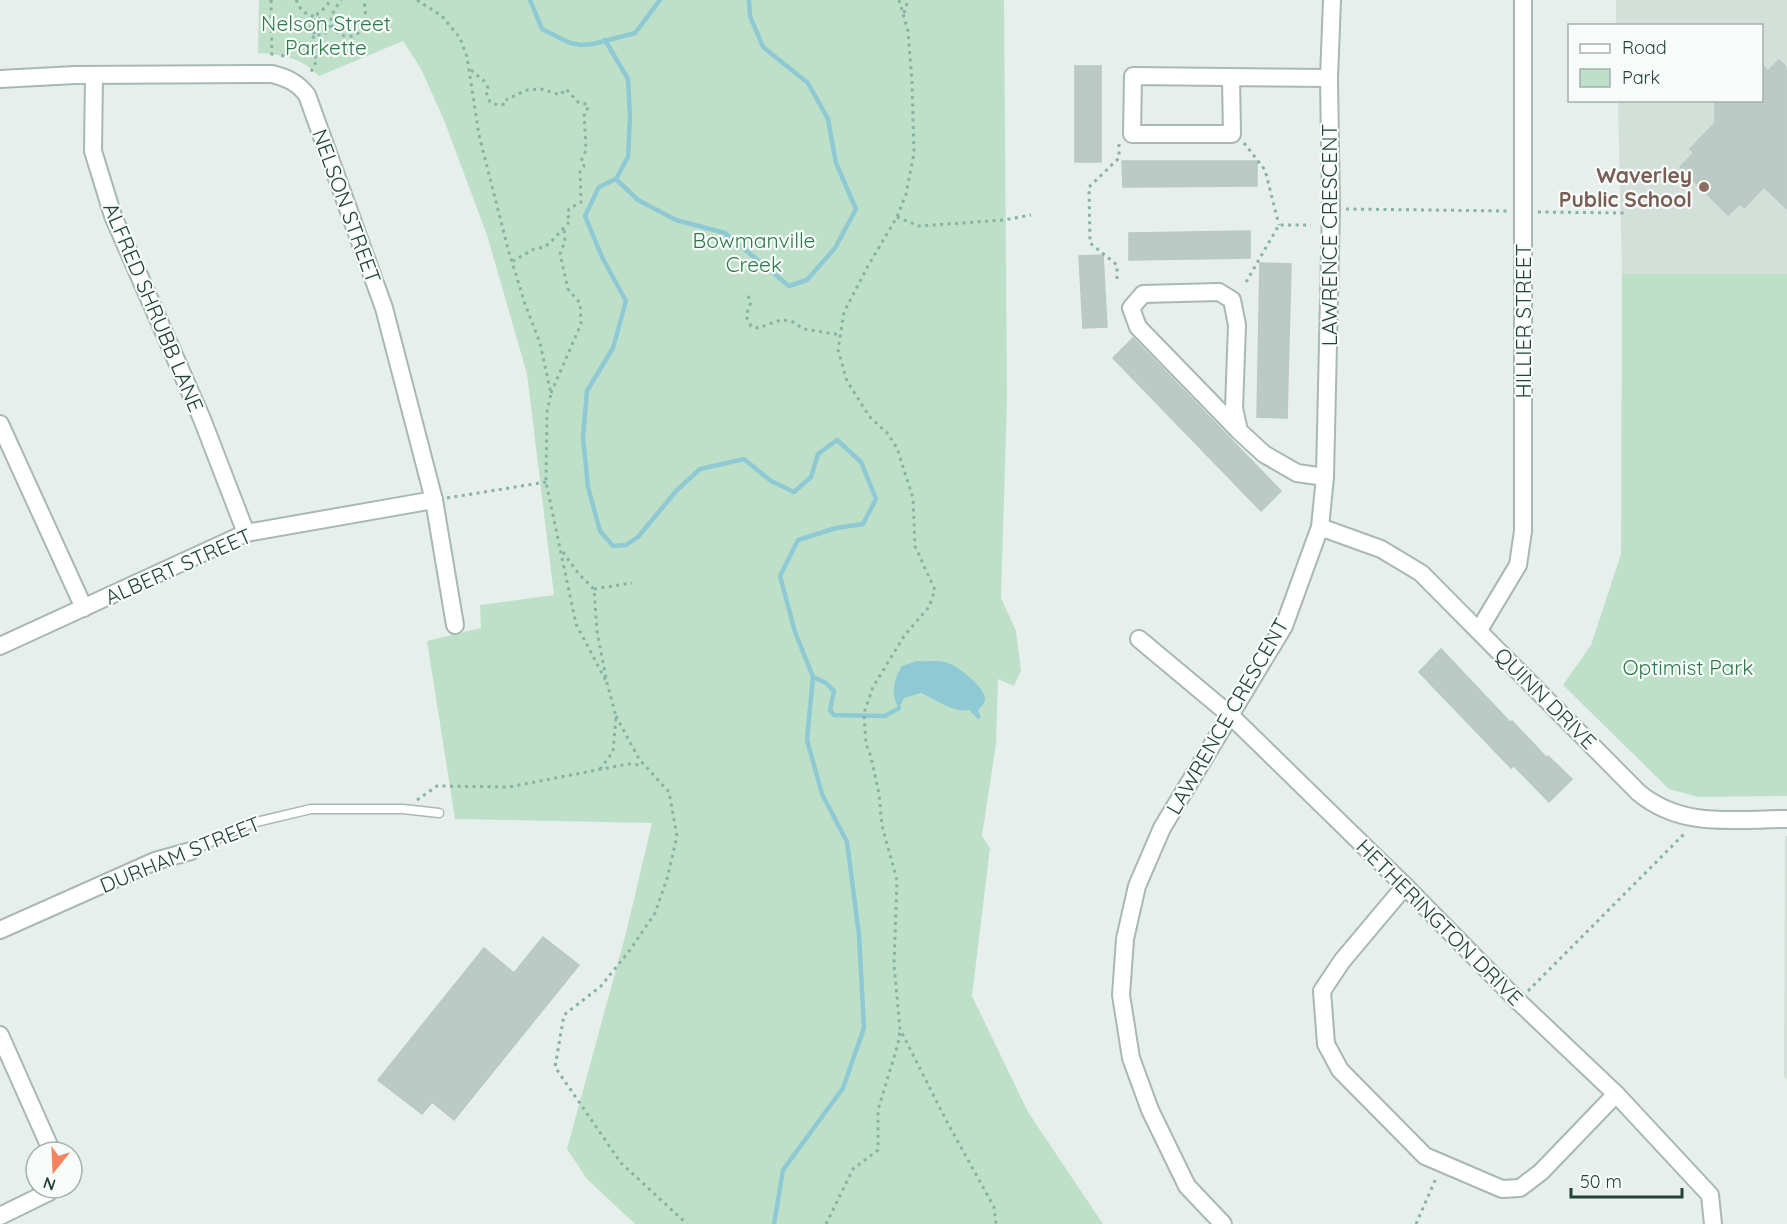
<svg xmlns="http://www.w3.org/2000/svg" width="1787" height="1224" viewBox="0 0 1787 1224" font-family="Quicksand,sans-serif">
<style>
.built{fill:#d4dfda}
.green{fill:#bfe0c8}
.water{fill:#8ec9d4}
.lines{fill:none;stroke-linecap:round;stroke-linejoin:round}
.stream{stroke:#8ec9d4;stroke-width:4.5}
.building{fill:#bbcac4;stroke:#b8c9c2;stroke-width:1.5}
.lane-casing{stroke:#a8b8b2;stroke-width:11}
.street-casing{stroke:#a8b8b2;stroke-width:20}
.path{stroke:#86b3a5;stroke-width:3;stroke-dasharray:3 4.5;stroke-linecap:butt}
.lane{stroke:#fff;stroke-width:8}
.street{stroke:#fff;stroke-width:16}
.education-dot{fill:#8d6e63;stroke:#f7fbf9;stroke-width:2}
.labels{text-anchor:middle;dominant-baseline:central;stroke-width:4.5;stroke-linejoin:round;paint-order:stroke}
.park-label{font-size:21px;fill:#2d7a4b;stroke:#f7fbf9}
.education-label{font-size:21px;font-weight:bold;fill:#785e54;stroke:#f7fbf9;text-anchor:end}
.street-label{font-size:21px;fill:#24423a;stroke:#f7fbf9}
</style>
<rect width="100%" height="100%" fill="#e6efeb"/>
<g class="built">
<polygon points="1616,0 1787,0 1787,274 1622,274 1618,101 1762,100 1762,26 1616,25"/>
<polygon points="1785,836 1787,836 1787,1080 1784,1077"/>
</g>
<g class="green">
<path d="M259,0H1004L1007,400L1001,598L1016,631L1021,671L1014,686L998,679L996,744L982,836L990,848L972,996L1028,1112L1103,1224H635L587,1179L567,1149L626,933L652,823L455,819L427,641L481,628L480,605L554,595L527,374L487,235L444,120L420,67L403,41L319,76C302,58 282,54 258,53Z"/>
<polygon points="1622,274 1787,274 1787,796 1698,797 1669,789 1563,685 1591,645 1621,554"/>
</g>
<path class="water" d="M917,661C926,662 937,660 945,662C956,664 986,688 985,699C985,703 981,707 978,710L981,718L978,719L969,710C952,713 937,700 921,693L904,698L899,708C890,694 894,679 902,666Z"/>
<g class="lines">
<g class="stream">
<polyline points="530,0 542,29 570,43 581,45 593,44 635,33 660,0"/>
<polyline points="749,0 750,16 763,47 808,83 828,119 836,163 856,209 835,248 807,280 789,286 725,233 676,220 638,200 616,179 599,187 585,216 602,257 626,301 613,348 587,391 583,437 588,487 600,531 613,546 626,545 638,537 677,490 700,469 744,459 771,481 794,492 811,477 818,454 837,440 861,462 876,499 863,524 836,528 798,540 780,576 795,632 813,677 807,740 822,794 847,842 859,935 864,1028 843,1088 783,1170 774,1224"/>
<polyline points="605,40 628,79 630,117 628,157 616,179"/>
<polyline points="813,677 826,683 834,691 830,710 834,715 885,716 899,708"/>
</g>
</g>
<g class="building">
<polygon points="1779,60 1785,66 1787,73 1787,209 1764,187 1744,208 1740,204 1728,215 1680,167 1694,153 1690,149 1715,123 1715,100 1761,100 1761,64 1768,71"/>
<rect x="1075" y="66" width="26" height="96"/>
<polygon points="1122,161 1257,161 1257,186 1123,187"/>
<polygon points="1250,231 1250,258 1129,260 1129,233"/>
<polygon points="1103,255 1107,327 1083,328 1079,256"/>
<polygon points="1260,263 1291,264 1287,418 1257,417"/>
<polygon points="1133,338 1281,491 1261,511 1113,358"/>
<polygon points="1441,649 1510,722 1512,721 1547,758 1548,756 1572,779 1549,802 1514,766 1511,768 1419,672"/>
<polygon points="543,937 579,965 454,1120 432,1102 422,1114 378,1080 484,948 514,973"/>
</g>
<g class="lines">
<defs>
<polyline id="lane" points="191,851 252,823 311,809 403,809 439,813"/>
<g id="street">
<polyline points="94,75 93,151 113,216 202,419 246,533"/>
<polyline points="1231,78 1232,134 1132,134 1133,76 1329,78"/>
<path d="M0,79L75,75L272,74C287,78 297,82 307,95L384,308L434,500L455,625"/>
<polyline points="0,424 84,608"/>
<polyline points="1239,431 1234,408 1237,325 1232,300 1219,292 1143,294 1131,308 1138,327 1239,431 1264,454 1297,473 1325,477"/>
<path d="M1320,527L1381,549L1421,573L1639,793C1683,829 1734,819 1787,819"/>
<polyline points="1479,630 1518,565 1523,531 1523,0"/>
<polyline points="1139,639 1230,715 1405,886 1518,1001 1616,1094 1710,1195 1713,1224"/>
<polyline points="0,646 246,533 434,500"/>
<polyline points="1405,886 1342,961 1322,991 1326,1044 1340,1070 1425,1156 1502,1189 1520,1188 1541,1172 1616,1094"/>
<polyline points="0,930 155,861 191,851"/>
<polyline points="0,1035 52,1152"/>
<polyline points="0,1216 49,1192 52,1188"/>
<polyline points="1223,1224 1187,1186 1150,1110 1131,1058 1121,995 1125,939 1137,886 1162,828 1284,626 1320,527 1325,477 1331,209 1329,78 1332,0"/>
</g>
</defs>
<use href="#lane" class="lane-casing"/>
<use href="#street" class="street-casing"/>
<g class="path">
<polyline points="271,0 272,60"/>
<path d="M296,0L302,11C312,17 322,18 332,26C336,29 337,34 342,35C364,43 369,14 363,0"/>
<polyline points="417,0 442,16 460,38 467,57 479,135 508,249 525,304 540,343 551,394 547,412 546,482 576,624 607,683"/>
<polyline points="899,0 908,31 912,82 914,153 906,194 897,217 868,266 844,312 838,350 847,381 869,416 888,434 897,448 913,498 915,546 935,590 929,607 904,636 873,687 864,713 866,744 871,757 879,794 882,826 897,880 894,965 900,1029 947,1122 994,1207 996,1224"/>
<polyline points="904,13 908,0"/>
<polyline points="315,34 310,28 315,16 326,7 330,0"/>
<path d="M309,45L315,34L323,35C332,29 329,23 333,13C335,9 338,4 341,0"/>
<path d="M282,57C288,46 296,40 309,45L317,60L311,72"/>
<polyline points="471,70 484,81 488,88 486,92 490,102 498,105 506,104 507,99 527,90 541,89 560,95 566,89 579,103 587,104 588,108 584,112 586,150 581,161 584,166 580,172 581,202 569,209 567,214 570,221 550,243 544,247 534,249 513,261"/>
<polyline points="1244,143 1265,170 1279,225"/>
<polyline points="1346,209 1508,211"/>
<polyline points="1538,212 1626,213"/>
<polyline points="897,217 919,226 1004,220 1031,215"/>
<polyline points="1117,279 1117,265 1090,243 1089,187 1119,158 1119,143"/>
<polyline points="1246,282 1279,225 1311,225"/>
<polyline points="748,296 751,302 746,316 751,326 758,328 781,320 791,321 804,329 841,335"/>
<polyline points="551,393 581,324 580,303 568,289 560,254 565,241 564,226"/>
<polyline points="447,498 546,482"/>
<polyline points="563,552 578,573 594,589 597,631 607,683 616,716 613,752 600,769"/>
<polyline points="594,589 632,583"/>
<polyline points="616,716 639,759 669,792 677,836 667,879 655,913 630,950 601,986 564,1015 555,1067 621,1163 687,1224"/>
<polyline points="417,800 437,786 509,787 628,764 643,765"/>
<polyline points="1528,991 1686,832"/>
<polyline points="826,1224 853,1169 878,1150 878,1110 898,1044 900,1031"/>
<polyline points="1416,1224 1437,1176"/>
</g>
<use href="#lane" class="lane"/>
<use href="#street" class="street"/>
</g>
<circle class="education-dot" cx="1704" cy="187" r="6"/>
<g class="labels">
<g class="park-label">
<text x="326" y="23">Nelson Street<tspan x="326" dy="24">Parkette</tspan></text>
<text x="754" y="240">Bowmanville<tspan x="754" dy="24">Creek</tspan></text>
<text x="1688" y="667">Optimist Park</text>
</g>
<g class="education-label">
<text x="1692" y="175">Waverley<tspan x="1692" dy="24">Public School</tspan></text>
</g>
<g class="street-label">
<text transform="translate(347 206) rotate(70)">NELSON STREET</text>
<text transform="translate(1329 235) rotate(-90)">LAWRENCE CRESCENT</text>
<text transform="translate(154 307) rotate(67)">ALFRED SHRUBB LANE</text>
<text transform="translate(1523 321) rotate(-90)">HILLIER STREET</text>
<text transform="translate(178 566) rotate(-24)">ALBERT STREET</text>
<text transform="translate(1546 698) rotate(45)">QUINN DRIVE</text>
<text transform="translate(1227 716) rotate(-60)">LAWRENCE CRESCENT</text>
<text transform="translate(180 854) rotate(-22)">DURHAM STREET</text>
<text transform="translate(1440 922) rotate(45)">HETHERINGTON DRIVE</text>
</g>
</g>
<rect x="1568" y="24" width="195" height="78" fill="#f7fbf9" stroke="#a3b1ad" stroke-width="1.5"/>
<rect x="1580" y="44" width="30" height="9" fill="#ffffff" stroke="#a3b1ad" stroke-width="1.5"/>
<text x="1622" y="54" font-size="18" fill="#24423a">Road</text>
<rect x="1580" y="69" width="30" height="18" fill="#bfe0c8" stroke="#a3b1ad" stroke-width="1.5"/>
<text x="1622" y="84" font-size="18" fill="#24423a">Park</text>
<g transform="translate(54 1170) rotate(198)"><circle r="28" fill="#f7fbf9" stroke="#a3b1ad" stroke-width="1.5"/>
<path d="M0-4.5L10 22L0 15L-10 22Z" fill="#f4845f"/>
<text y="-9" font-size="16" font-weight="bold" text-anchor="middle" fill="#24423a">N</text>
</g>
<path d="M1571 1188v9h111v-9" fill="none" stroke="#24423a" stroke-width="3"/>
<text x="1580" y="1188" font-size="18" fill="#24423a" stroke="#f7fbf9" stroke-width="4.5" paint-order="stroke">50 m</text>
</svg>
